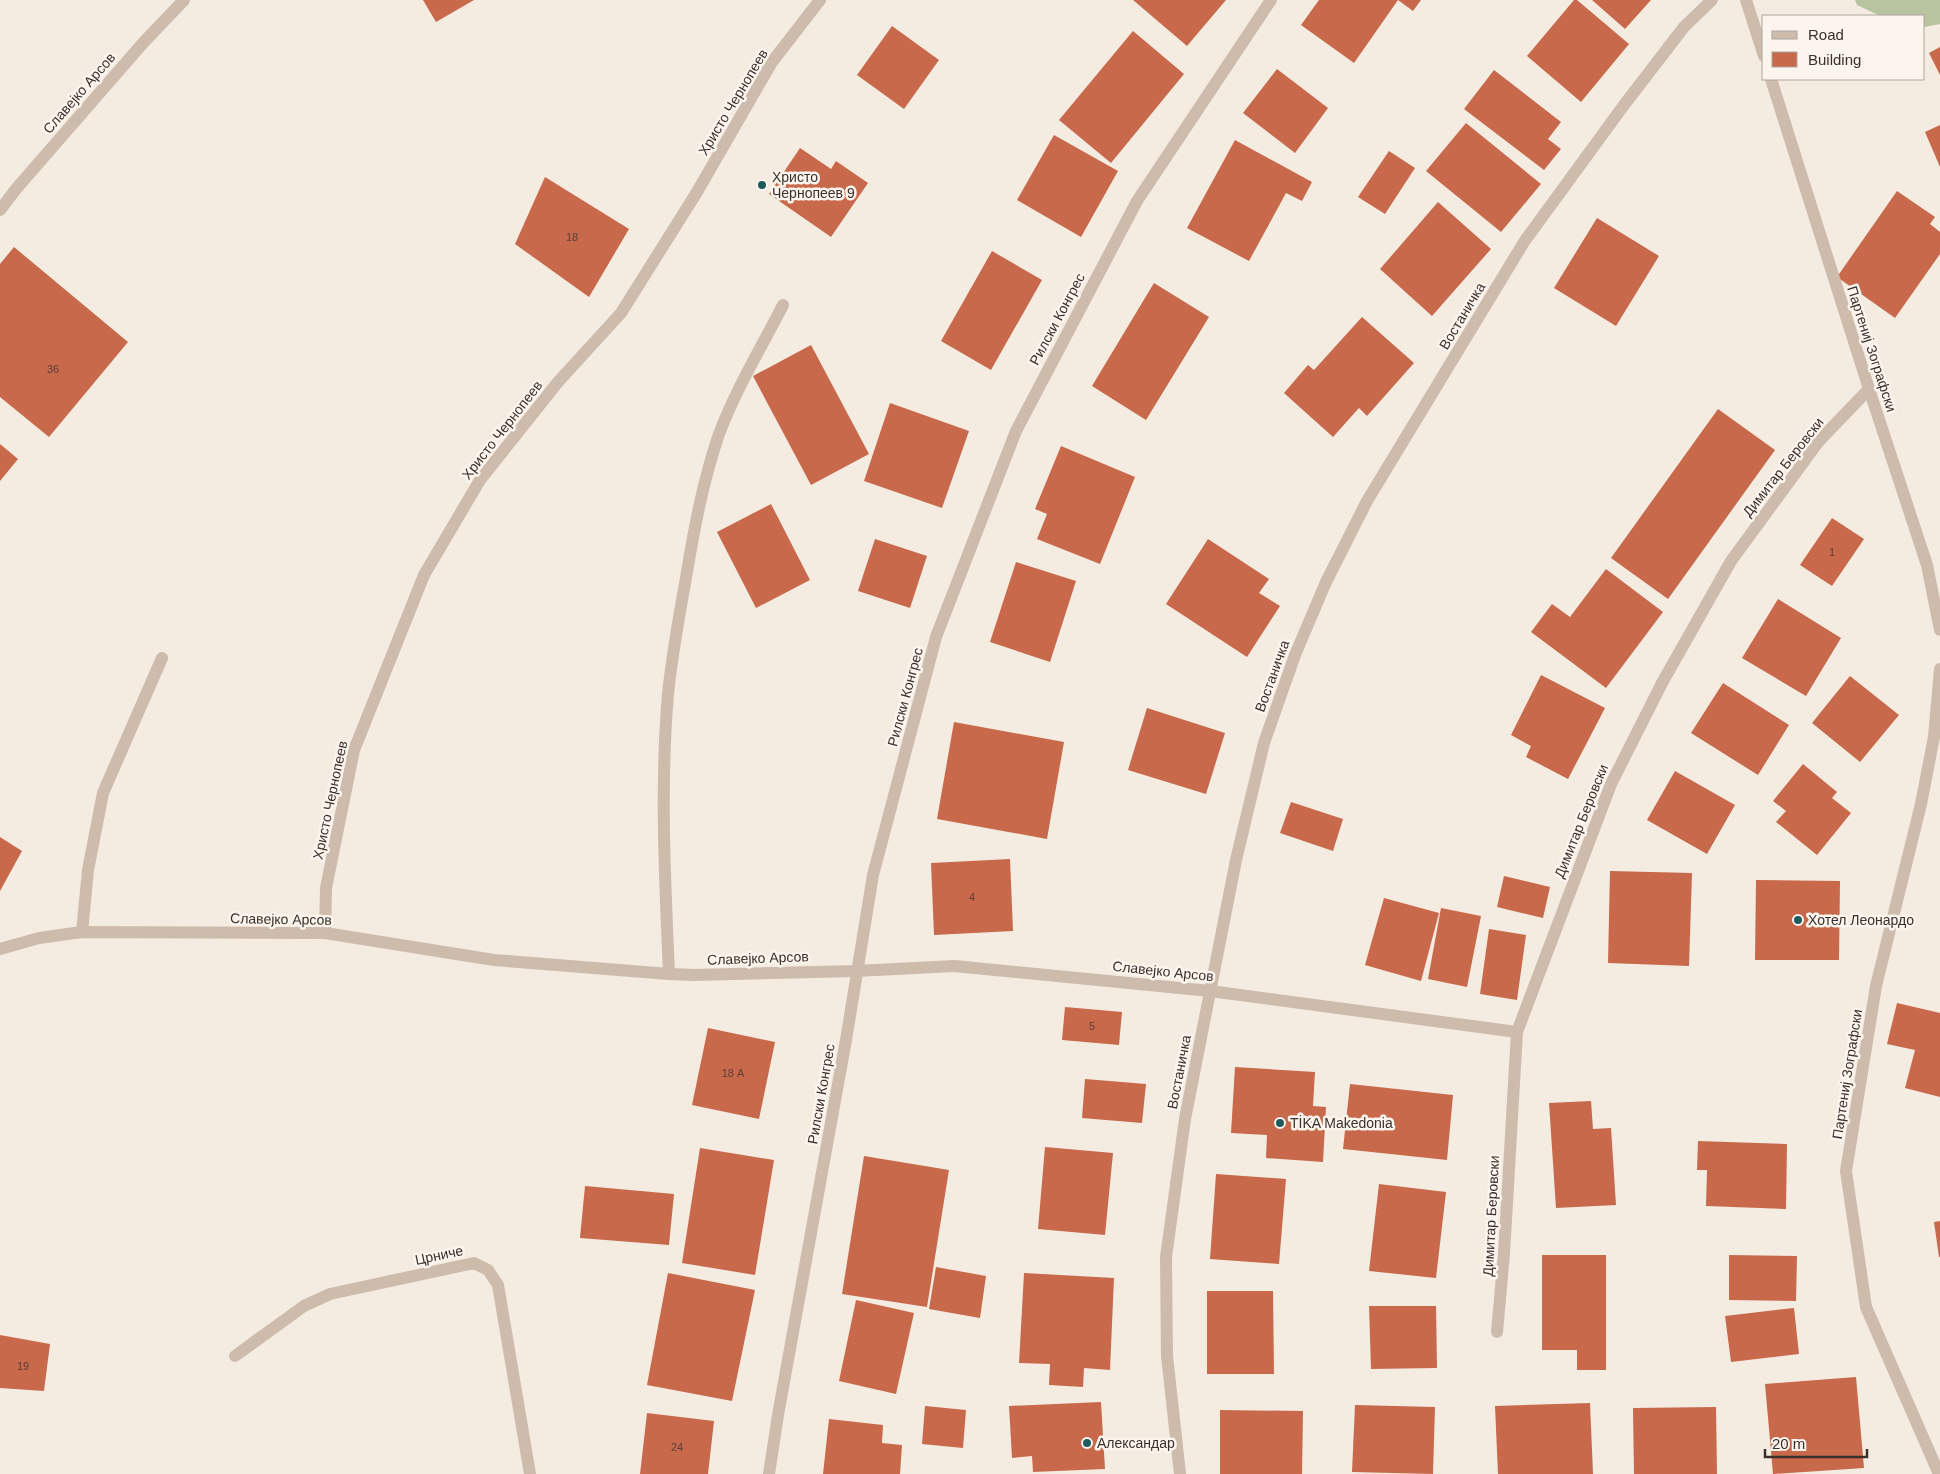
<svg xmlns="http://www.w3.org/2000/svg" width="1940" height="1474" viewBox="0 0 1940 1474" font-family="Arial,sans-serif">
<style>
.green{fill:#b8c4a0}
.building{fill:#c8694b}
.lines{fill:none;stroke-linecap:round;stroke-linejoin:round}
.minor{stroke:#cdbbac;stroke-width:12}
.poi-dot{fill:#1f5a5e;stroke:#fbf5ee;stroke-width:2}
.labels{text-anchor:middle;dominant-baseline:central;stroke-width:5;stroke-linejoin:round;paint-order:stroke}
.number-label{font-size:11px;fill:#5e3e33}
.street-label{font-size:14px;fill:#3b302b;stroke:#fbf5ee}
.poi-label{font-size:14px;fill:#3b302b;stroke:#fbf5ee;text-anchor:start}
</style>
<rect width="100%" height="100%" fill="#f4ebe1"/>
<polygon class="green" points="1855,0 1940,0 1940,24 1924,27 1924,16 1880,16 1857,5"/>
<g class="building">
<polygon points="423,0 474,0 436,22"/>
<polygon points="1133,0 1226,0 1187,46"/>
<polygon points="1319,0 1421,0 1413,11 1398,0 1354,63 1301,25"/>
<polygon points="1574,0 1577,0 1629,44 1581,102 1527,56"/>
<polygon points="1592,0 1651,0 1625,29"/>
<polygon points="892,26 939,60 904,109 857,75"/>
<polygon points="1133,31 1184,74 1111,163 1059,120"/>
<polygon points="1940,47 1940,75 1929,53"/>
<polygon points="1277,69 1328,108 1295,153 1243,113"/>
<polygon points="1494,70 1561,122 1548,139 1561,149 1544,170 1464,109"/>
<polygon points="1466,123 1541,184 1501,232 1426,171"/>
<polygon points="1940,125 1940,167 1925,132"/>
<polygon points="1054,135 1118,171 1081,237 1017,200"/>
<polygon points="1235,140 1312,182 1302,201 1286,193 1249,261 1187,228"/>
<polygon points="800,148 831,169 836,161 868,183 831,237 769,194"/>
<polygon points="1389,151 1415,168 1385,214 1358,197"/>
<polygon points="545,177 629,229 589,297 515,244"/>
<polygon points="1897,191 1935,217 1930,224 1940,232 1940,254 1895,318 1837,277"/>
<polygon points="1438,202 1491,249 1432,316 1380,269"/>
<polygon points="1597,218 1659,256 1616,326 1554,288"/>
<polygon points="14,247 128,342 49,437 0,397 0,264"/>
<polygon points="992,251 1042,280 991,370 941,341"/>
<polygon points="1154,283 1209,317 1146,420 1092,386"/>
<polygon points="1362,317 1414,363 1367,416 1359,408 1333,437 1284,393 1308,365 1314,370"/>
<polygon points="811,345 869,454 811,485 753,376"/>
<polygon points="890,403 969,431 942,508 864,481"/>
<polygon points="1718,409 1775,450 1668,599 1611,558"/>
<polygon points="0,444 18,459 0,481"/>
<polygon points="1061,446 1135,477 1100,564 1037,539 1047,514 1035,509"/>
<polygon points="771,504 810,580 756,608 717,532"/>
<polygon points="1832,518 1864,539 1832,586 1800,565"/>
<polygon points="875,539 927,556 910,608 858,591"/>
<polygon points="1208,539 1269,579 1259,593 1280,606 1247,657 1166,604"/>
<polygon points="1016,562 1076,581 1050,662 990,642"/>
<polygon points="1606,569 1663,612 1606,688 1531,632 1552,604 1570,617"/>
<polygon points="1778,599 1841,638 1806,696 1742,658"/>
<polygon points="1541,675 1605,708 1568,779 1526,757 1531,746 1511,735"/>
<polygon points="1850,676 1899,715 1860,762 1812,723"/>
<polygon points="1723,683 1789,725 1758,775 1691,733"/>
<polygon points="1147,708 1225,733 1206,794 1128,770"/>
<polygon points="954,722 1064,742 1047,839 937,819"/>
<polygon points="1803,764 1837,792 1832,798 1851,813 1817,855 1776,822 1786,811 1773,801"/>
<polygon points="1675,771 1735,805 1707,854 1647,820"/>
<polygon points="1291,802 1343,819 1333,851 1280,833"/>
<polygon points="0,837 22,851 0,891"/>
<polygon points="1010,859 1013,931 934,935 931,863"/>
<polygon points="1610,871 1692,873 1689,966 1608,963"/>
<polygon points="1504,876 1550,887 1543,918 1497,907"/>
<polygon points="1756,880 1840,881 1839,960 1755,960"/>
<polygon points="1384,898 1439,913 1421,981 1365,965"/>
<polygon points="1441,908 1481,916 1467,987 1428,979"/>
<polygon points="1489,929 1526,935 1517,1000 1480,994"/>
<polygon points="1897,1003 1940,1013 1940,1097 1905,1088 1915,1050 1887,1044"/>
<polygon points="1065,1007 1122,1012 1119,1045 1062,1040"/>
<polygon points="708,1028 775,1042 759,1119 692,1105"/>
<polygon points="1235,1067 1315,1072 1313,1106 1326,1107 1323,1162 1266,1158 1267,1135 1231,1133"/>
<polygon points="1085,1079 1146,1084 1142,1123 1082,1118"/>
<polygon points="1350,1084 1453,1095 1447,1160 1343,1149"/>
<polygon points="1591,1101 1593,1129 1611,1128 1616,1205 1556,1208 1549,1103"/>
<polygon points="1698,1141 1787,1144 1786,1209 1706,1206 1707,1170 1697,1170"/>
<polygon points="1045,1147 1113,1153 1105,1235 1038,1229"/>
<polygon points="700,1148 774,1160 755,1275 682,1263"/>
<polygon points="864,1156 949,1170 927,1307 842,1294"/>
<polygon points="1216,1174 1286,1179 1279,1264 1210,1259"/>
<polygon points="1379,1184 1446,1192 1436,1278 1369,1271"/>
<polygon points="585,1186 674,1194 669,1245 580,1238"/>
<polygon points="1940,1221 1940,1257 1939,1257 1934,1222"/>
<polygon points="1542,1255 1606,1255 1606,1370 1577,1370 1577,1350 1542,1350"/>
<polygon points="1729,1255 1797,1256 1796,1301 1729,1300"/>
<polygon points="936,1267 986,1276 980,1318 929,1309"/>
<polygon points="668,1273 755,1290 732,1401 647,1385"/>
<polygon points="1024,1273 1114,1278 1110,1370 1084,1368 1083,1387 1049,1385 1050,1364 1019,1363"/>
<polygon points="1207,1291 1273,1291 1274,1374 1207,1374"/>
<polygon points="856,1300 914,1313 896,1394 839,1381"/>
<polygon points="1369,1306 1436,1306 1437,1368 1371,1369"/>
<polygon points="1794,1308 1799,1354 1731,1362 1725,1316"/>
<polygon points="0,1335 50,1344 44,1391 0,1388"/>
<polygon points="1856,1377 1864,1468 1773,1474 1765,1384"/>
<polygon points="1101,1402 1105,1469 1033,1472 1032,1456 1012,1458 1009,1406"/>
<polygon points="1590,1403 1593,1474 1498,1474 1495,1406"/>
<polygon points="1355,1405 1435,1407 1433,1474 1352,1472"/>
<polygon points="925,1406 966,1410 963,1448 922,1444"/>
<polygon points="1716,1407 1717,1474 1634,1474 1633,1408"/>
<polygon points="1220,1410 1303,1411 1302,1474 1220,1474"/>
<polygon points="647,1413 714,1421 708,1474 640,1474"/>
<polygon points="829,1419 883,1425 882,1443 902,1445 900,1474 823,1474"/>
</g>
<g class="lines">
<g class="minor">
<polyline points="1746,0 1764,56"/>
<polyline points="1771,79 1869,389 1927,565 1940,630"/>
<polyline points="0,210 16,189 143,43 184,0"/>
<polyline points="82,932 88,870 103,793 162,658"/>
<polyline points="325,933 326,888 354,750 424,575 480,480 558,382 621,313 697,192 772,62 820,0"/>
<polyline points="0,949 39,938 82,932 325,933 494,960 669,974 695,975 856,971 954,966 1210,991 1517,1032"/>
<path d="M669,974C665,881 660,787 668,694C672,655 679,616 686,578C694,529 703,481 719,434C736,389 761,348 783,305"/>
<polyline points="1497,1332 1504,1254 1517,1032 1611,784 1662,683 1731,561 1819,441 1869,389"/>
<polyline points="235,1356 304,1306 330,1294 474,1263 488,1270 498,1285 530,1474"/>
<polyline points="769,1474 778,1415 846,1040 873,875 936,637 1016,431 1137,201 1271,0"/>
<polyline points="1180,1474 1167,1356 1166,1257 1185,1119 1236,860 1264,743 1295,655 1326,582 1367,501 1524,242 1624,105 1684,27 1712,0"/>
<polyline points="1939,1474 1866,1307 1846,1171 1876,986 1921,804 1934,737 1940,669"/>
</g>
</g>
<g class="poi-dot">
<circle cx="762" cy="185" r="5"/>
<circle cx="1798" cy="920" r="5"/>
<circle cx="1280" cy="1123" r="5"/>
<circle cx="1087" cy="1443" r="5"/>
</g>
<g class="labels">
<g class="number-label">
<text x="572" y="237">18</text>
<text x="53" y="369">36</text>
<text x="1832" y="552">1</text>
<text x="972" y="897">4</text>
<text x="1092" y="1026">5</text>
<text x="733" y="1073">18 А</text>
<text x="23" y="1366">19</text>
<text x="677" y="1447">24</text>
</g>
<g class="street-label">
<text transform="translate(79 93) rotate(-49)">Славејко Арсов</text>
<text transform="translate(733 102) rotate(-59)">Христо Чернопеев</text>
<text transform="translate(1462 316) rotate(-59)">Востаничка</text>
<text transform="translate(1057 319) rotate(-62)">Рилски Конгрес</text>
<text transform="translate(1872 349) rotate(72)">Партениј Зографски</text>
<text transform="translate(502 430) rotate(-52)">Христо Чернопеев</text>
<text transform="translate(1783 467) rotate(-52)">Димитар Беровски</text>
<text transform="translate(1272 676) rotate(-70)">Востаничка</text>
<text transform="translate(905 697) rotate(-75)">Рилски Конгрес</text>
<text transform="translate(330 800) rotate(-78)">Христо Чернопеев</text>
<text transform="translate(1581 821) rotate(-68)">Димитар Беровски</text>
<text transform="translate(281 919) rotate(1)">Славејко Арсов</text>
<text transform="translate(758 958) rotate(-2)">Славејко Арсов</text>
<text transform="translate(1163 971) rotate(6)">Славејко Арсов</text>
<text transform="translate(1179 1072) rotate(-79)">Востаничка</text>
<text transform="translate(1847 1074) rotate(-81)">Партениј Зографски</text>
<text transform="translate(821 1094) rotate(-80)">Рилски Конгрес</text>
<text transform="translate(1491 1216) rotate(-87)">Димитар Беровски</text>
<text transform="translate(439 1255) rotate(-12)">Црниче</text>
</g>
<g class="poi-label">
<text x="772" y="177">Христо<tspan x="772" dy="16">Чернопеев 9</tspan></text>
<text x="1808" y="920">Хотел Леонардо</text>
<text x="1290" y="1123">TİKA Makedonia</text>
<text x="1097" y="1443">Александар</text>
</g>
</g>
<rect x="1762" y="15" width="162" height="65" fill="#fbf5ee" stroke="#aea6a0"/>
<rect x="1772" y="31" width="25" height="8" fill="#cdbbac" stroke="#aea6a0"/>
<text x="1808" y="40" font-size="15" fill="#3b302b">Road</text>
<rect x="1772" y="52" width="25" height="15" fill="#c8694b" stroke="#aea6a0"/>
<text x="1808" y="65" font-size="15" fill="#3b302b">Building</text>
<path d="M1765 1449v8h102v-8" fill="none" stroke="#3b302b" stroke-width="2.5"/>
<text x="1772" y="1449" font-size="15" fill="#3b302b" stroke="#fbf5ee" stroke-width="4" paint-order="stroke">20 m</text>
</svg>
